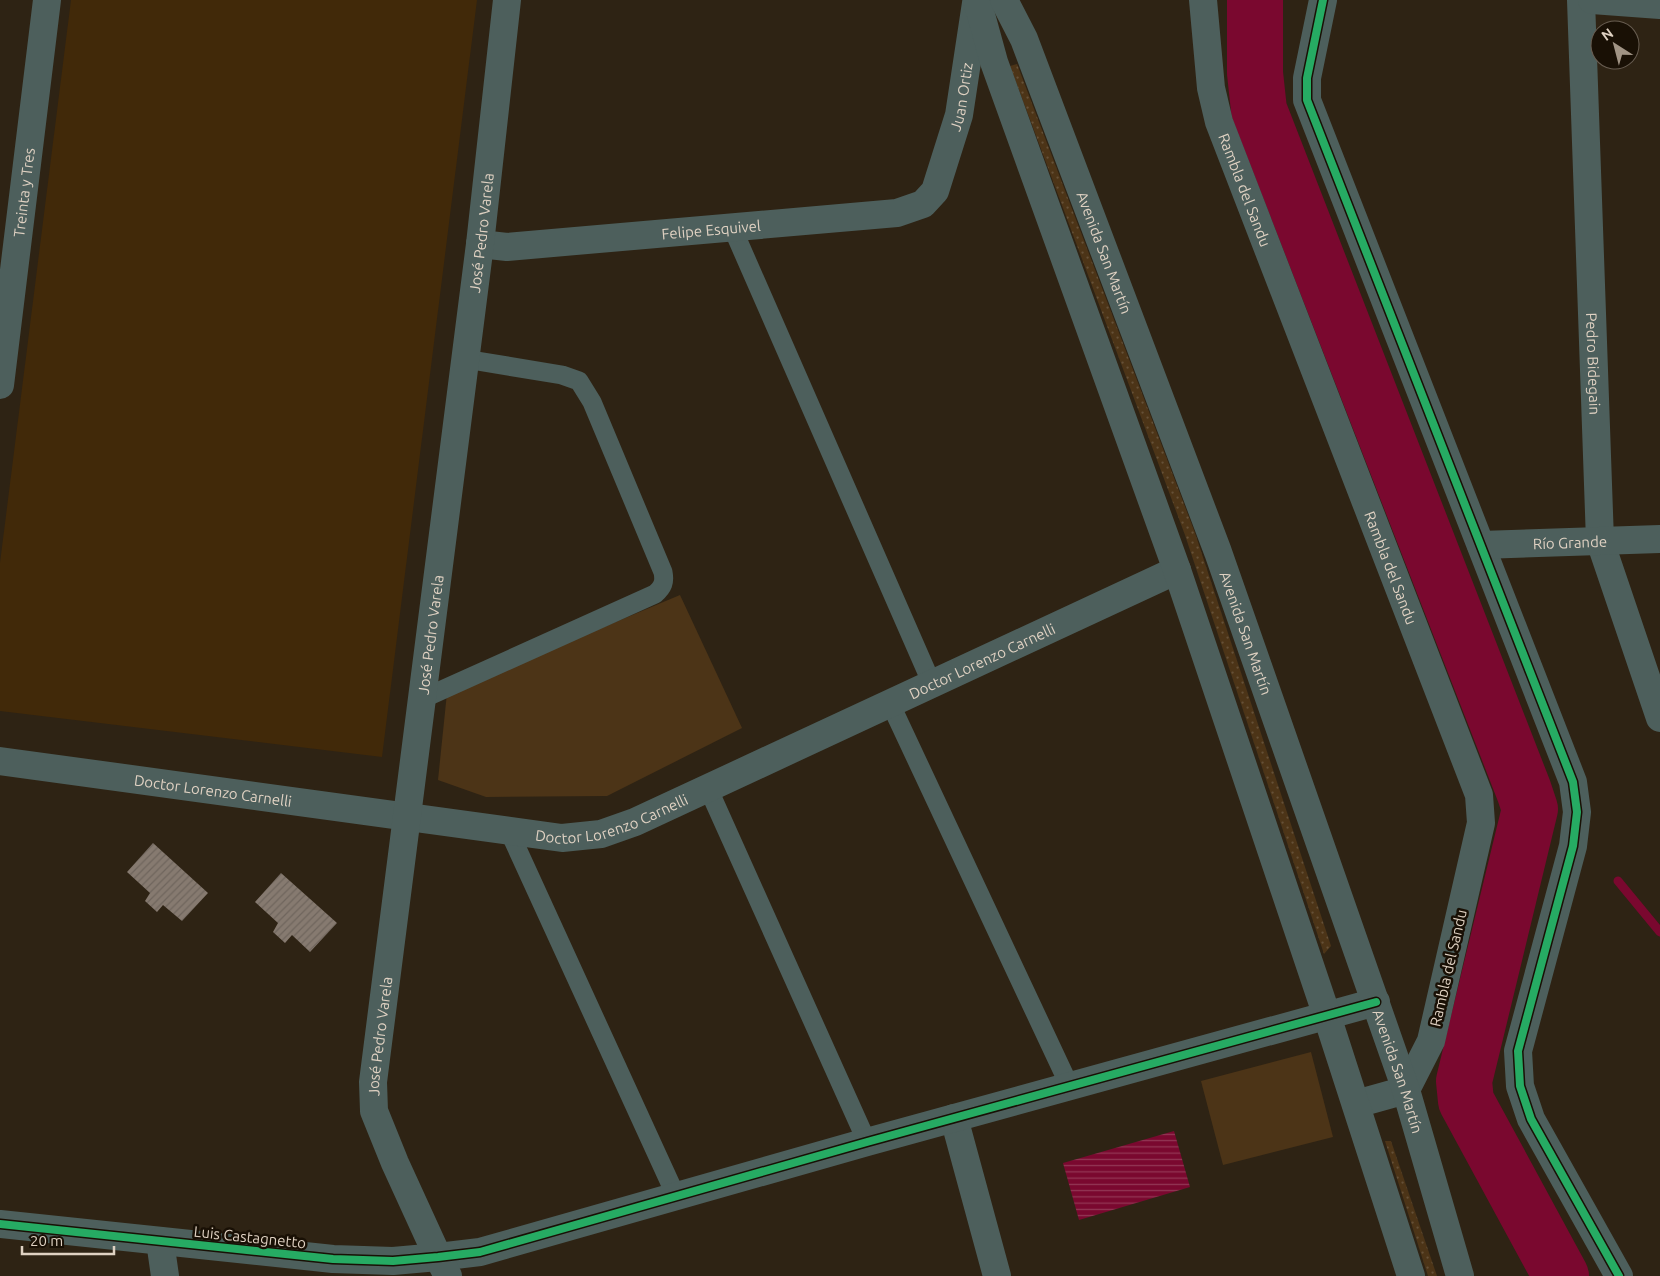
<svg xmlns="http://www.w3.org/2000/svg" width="1660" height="1276" viewBox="0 0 1660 1276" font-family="Ubuntu,sans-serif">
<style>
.built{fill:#412909}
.grass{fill:url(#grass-dots)}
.park{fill:#4c3417}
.water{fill:url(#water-rules)}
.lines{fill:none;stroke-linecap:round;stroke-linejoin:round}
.stream{stroke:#7a082f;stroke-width:9}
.river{stroke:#7a082f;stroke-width:56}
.building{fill:url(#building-hatch)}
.service{stroke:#4d5f5c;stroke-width:19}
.minor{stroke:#4d5f5c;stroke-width:28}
.tertiary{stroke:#4d5f5c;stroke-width:28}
.cycleway-casing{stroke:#191005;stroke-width:11}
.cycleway{stroke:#26ab63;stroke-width:8}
.labels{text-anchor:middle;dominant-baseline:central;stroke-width:5;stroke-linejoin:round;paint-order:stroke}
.street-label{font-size:15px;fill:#dfd1c2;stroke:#191005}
</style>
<defs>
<pattern id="grass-dots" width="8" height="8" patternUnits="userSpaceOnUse" patternTransform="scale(1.25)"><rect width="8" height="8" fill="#4c3417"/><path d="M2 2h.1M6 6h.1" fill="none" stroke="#655037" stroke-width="1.8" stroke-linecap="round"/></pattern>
<pattern id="water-rules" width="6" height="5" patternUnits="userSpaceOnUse" patternTransform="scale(1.25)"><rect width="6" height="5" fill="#7a082f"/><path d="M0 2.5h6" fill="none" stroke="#933755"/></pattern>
<pattern id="building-hatch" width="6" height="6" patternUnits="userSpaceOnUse" patternTransform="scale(1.25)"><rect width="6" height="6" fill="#867a70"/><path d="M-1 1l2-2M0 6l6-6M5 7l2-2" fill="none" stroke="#6f655d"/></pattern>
</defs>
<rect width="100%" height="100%" fill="#2e2314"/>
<polygon class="built" points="71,0 477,0 382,757 0,711 0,563"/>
<g class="grass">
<polygon points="1017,64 1195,533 1331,946 1324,954 1185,535 1010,66"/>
<polygon points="1385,1141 1391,1141 1437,1276 1428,1276"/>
</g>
<g class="park">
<polygon points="680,595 742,728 607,796 486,797 438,780 447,693"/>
<polygon points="1311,1052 1333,1137 1223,1165 1201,1081"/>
</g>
<polygon class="water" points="1174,1131 1190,1187 1079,1220 1063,1163"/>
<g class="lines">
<polyline class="stream" points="1618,881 1660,932"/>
<polyline class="river" points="1255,0 1255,73 1259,110 1524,791 1530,809 1464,1081 1466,1101 1561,1276"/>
</g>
<g class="building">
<polygon points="153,843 208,893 182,921 163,905 157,912 145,901 150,893 127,872"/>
<polygon points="281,873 337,923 310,952 292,935 285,943 273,932 278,923 255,902"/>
</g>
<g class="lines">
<g class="service">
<polyline points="732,227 932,684"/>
<path d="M422,699L655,594C663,587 665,582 663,572L592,402L579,381L562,375L465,359"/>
<polyline points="890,703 1070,1087"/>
<polyline points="708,788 867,1142"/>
<polyline points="509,831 676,1196"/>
</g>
<g class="minor">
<path id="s1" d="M1203,0L1211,88L1219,122L1479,795L1481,823L1431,1041L1406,1090L1356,1104"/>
<polyline points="1323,0 1307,78 1307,100 1573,782 1577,812 1573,846 1518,1051 1520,1086 1531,1119 1619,1276"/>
<path id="s2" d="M1581,0L1600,541L1660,718"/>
<polyline points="1592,0 1660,5"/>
<path id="s3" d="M480,244L507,247L897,213L923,204L935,191L959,115L976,3"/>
<path id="s4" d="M0,385L47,0"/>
<path id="s5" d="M1481,545L1660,539"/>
<path id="s6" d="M0,761L562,838L601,834L635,822L1177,570"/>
<polyline points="954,1118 997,1276"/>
<polyline points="0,1224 333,1259 393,1261 438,1257 480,1252 867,1142 1376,1002"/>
<polyline points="160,1241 165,1276"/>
<path id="s7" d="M448,1276L438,1257L395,1163L374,1111L373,1082L480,244L507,0"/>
</g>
<g class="tertiary">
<polyline points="977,0 994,62 1177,570 1327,1016 1411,1276"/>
<path id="s8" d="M1004,0L1024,39L1218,552L1406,1090L1460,1276"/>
</g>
<defs>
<g id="cycleway">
<polyline points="1323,0 1307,78 1307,100 1573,782 1577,812 1573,846 1518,1051 1520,1086 1531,1119 1619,1276"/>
<polyline points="0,1224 333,1259 393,1261 438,1257 480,1252 867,1142 1376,1002"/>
</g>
</defs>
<use href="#cycleway" class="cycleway-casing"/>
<use href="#cycleway" class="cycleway"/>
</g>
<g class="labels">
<g class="street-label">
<text stroke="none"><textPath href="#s3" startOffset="562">Juan Ortiz</textPath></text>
<text stroke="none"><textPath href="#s1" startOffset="196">Rambla del Sandu</textPath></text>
<text stroke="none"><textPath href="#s4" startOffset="194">Treinta y Tres</textPath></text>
<text stroke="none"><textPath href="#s3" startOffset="232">Felipe Esquivel</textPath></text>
<text stroke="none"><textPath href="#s7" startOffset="1066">José Pedro Varela</textPath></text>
<text stroke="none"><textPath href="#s8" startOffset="272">Avenida San Martín</textPath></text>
<text stroke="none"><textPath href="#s2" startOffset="364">Pedro Bidegain</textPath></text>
<text stroke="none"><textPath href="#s5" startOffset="89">Río Grande</textPath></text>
<text stroke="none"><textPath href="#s1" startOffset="601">Rambla del Sandu</textPath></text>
<text stroke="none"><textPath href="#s8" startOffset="678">Avenida San Martín</textPath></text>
<text stroke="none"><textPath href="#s7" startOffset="661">José Pedro Varela</textPath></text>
<text stroke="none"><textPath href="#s6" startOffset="1025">Doctor Lorenzo Carnelli</textPath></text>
<text stroke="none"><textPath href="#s6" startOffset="215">Doctor Lorenzo Carnelli</textPath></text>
<text stroke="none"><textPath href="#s6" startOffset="620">Doctor Lorenzo Carnelli</textPath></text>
<text transform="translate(1448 968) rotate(-77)">Rambla del Sandu</text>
<text stroke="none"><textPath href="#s7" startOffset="256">José Pedro Varela</textPath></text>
<text stroke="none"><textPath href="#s8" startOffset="1142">Avenida San Martín</textPath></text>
<text transform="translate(250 1237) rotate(6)">Luis Castagnetto</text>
</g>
</g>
<g transform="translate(1615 45) rotate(324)"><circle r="24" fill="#191005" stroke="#685d51"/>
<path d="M0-4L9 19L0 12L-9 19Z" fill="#a19485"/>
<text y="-8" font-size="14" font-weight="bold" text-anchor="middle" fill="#dfd1c2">N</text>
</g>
<path d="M22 1246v8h92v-8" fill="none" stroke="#dfd1c2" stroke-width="2.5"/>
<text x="30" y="1246" font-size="15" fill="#dfd1c2" stroke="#191005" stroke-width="4" paint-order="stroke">20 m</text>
</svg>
